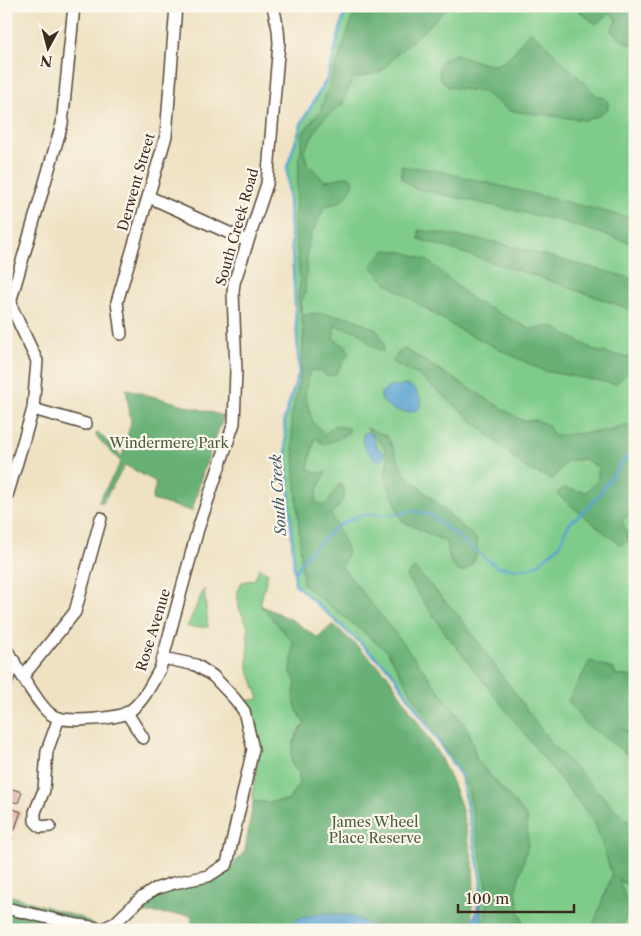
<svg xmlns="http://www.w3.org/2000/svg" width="641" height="936" viewBox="0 0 641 936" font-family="'Libre Caslon Text',serif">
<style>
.green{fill:#7fcc8a;stroke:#5d7b54}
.forest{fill:#67b076;stroke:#516d4a}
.water{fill:#5aa3d1;stroke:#4a6678}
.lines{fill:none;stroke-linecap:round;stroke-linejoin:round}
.stream{stroke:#5aa3d1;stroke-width:2.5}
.building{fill:#e6aeaa}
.minor-casing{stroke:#564637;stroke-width:14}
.minor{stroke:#fff;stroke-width:11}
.labels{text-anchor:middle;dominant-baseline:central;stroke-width:4.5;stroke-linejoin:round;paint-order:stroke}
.street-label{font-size:14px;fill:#3b2a1e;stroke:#fbf7ec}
.park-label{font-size:14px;fill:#4f5b3e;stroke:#fbf7ec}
.water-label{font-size:15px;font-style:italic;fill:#475a66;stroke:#fbf7ec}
</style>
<rect width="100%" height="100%" fill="#fbf7ec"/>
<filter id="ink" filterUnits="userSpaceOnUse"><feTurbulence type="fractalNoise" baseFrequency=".02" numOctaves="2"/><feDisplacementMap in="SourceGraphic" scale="10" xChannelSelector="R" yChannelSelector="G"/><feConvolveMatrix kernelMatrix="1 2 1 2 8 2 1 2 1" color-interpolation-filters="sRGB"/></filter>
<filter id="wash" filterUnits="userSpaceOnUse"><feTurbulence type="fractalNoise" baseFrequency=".0096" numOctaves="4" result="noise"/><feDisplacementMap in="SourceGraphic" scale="20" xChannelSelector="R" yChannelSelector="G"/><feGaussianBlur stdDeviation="1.12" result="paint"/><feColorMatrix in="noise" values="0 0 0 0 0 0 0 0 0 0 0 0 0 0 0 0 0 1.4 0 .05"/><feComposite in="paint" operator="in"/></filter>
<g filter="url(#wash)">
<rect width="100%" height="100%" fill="#efe2c3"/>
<g class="green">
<polygon points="346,6 635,6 635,677 616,675 606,713 635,738 635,930 483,930 480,897 481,880 461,776 391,671 295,584 284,419 299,372 287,167 302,122 328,77"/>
<path d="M259,568L268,573L260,605L292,620L297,710L305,724L297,732L292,764L299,773V784L288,801L253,802C252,787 256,775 258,760C261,735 257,722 243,701L259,699L248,668V627L239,608L237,591L242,582L255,579Z"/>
<polygon points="204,589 208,627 187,627"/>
</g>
<g class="forest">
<path d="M357,6H449L424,31L398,53L381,72L352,79L342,105L322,120L304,151L307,163L325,181L349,176L354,183C346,200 343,202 325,206L308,242L305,294L301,303L302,316L314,313L349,317L377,330L384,343L383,352L371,345L359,332L335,326L333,339L346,346L349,353L335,375L326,376L321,371L310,370L305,394L313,422L325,434L335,425L349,428V432L336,440L324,444L315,438L308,468L316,473L326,472L318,488L315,502L325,506L340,484L345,491L342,502L331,514L348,551L342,567L413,656L468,729L477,760L527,817L528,845L516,889L520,914L526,930H483L489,897L468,789L387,651L303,584L291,417L300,378L304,332L298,298L300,280L294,223L299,164L303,132L320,111Z"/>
<polygon points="580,6 635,6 635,44 627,44 611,31 617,19 610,13 596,24 581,13"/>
<path d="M529,31L540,39L597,96L603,97L608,102V108L598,116L586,120L510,111L483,92L448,87L440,78L439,66L443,60L456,54C466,57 483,65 493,65C507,65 522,42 529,31Z"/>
<polygon points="401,166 435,170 635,219 635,244 561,221 414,188 402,179"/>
<polygon points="419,230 494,242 635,279 635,311 539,277 419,239"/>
<polygon points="386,250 404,252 427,260 473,300 530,329 551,326 596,351 635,359 635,366 616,384 544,371 460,330 387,284 373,269 372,263"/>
<polygon points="405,349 523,421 536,420 548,425 554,436 613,430 627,425 635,429 635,508 622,521 629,541 620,545 557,494 562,488 586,492 598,480 598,467 584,459 567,461 552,479 527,469 458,408 418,375 392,362 399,352"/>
<polygon points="126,389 224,416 204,468 192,511 152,500 156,482 125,465 103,502 98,502 121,462 95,435 98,432 122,457 131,422"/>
<path d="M366,428L387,436L405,474L477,540C478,553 476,567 461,572C449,568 449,553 446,542L402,521L385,476L388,460L384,447Z"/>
<polygon points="414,568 459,616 551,743 625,819 635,824 635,898 628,886 619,879 629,909 621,930 591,930 612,875 595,823 446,634 406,576"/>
<path d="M260,605L292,620L318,638L333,624L387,674L440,757L453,785L461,806L473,862L474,893L470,930H381L370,923L297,919L287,930H191L192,915L129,912L157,891L215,881L226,873L245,851L253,802L288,801L299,784V773C297,770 293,767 292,763C289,750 296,733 305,724L297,710L293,697L296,684L291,672L293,642Z"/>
<polygon points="590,661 614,669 616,675 635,677 635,738 622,728 635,740 635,760 585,723 568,701"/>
<polygon points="6,894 82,918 101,930 6,930"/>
</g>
<g class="water">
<path d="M391,386C398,386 406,384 412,387C414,388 416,390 417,393C434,414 396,420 381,399V393Z"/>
<path d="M368,432L372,435L377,447L384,453L382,461H377C370,452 358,446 364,433Z"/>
<polygon points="480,897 483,930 470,930 470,929"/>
<polygon points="323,913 351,916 381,930 287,930 297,919"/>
</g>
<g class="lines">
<g class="stream">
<polyline points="346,6 328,77 302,122 287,167 299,372 284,419 295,584 391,671 461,776 481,880 480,899"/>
<polyline points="294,574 304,558 337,526 361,515 399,514 412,511 429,514 497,567 518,569 529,568 538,564 560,545 565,531 570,523 591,505 623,461 635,448"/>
</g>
</g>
<g id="blocks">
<g class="building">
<polygon points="6,787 22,792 18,803 6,800"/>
<polygon points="8,807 21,812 14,831 6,828"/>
<polygon points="6,835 13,838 9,848 6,846"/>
</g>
</g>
</g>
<g filter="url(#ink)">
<use href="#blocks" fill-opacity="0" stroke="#564637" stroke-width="1"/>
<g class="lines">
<defs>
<g id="minor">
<polyline points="149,197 247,241"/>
<polyline points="121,334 117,302 166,136 176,6"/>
<polyline points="33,409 86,424"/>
<polyline points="6,499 33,409 37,361 12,308 11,299 62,124 74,6"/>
<path d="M6,649C16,665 36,702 49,713C52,715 56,718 59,718C72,722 117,719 128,712C143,703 151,684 160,669L198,529L234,423L236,371L233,292L234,283L267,184L279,43L278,29L273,6"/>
<polyline points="23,676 75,612 101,518"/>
<polyline points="6,683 14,661"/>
<polyline points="127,713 143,738"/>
<polyline points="50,826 41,827 35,821 35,812 44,790 47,751 59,718"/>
<polyline points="6,908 78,925 103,929 115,923 140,899 155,889 174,883 208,876 227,864 253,749 244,711 234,698 213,676 196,665 163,658"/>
</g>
</defs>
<use href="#minor" class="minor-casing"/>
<use href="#minor" class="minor"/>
</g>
</g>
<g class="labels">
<g class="street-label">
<text transform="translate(136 182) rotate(-74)">Derwent Street</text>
<text transform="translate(237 227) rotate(-74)">South Creek Road</text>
<text transform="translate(153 630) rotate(-73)">Rose Avenue</text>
</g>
<g class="park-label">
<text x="169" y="443">Windermere Park</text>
<text x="375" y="822">James Wheel<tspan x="375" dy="16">Place Reserve</tspan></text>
</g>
<g class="water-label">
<text transform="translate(278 495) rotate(-94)">South Creek</text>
</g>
</g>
<rect width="641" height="936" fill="none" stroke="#fbf7ec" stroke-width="25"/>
<g transform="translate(48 48) rotate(187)" stroke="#fbf7ec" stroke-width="4" paint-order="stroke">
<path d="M0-4L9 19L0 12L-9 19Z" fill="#3b2a1e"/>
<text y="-8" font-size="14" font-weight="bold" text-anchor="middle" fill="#3b2a1e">N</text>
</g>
<path d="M458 904v8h116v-8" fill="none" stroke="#3b2a1e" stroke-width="2.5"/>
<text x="466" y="904" font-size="15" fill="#3b2a1e" stroke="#fbf7ec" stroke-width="4" paint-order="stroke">100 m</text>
</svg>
